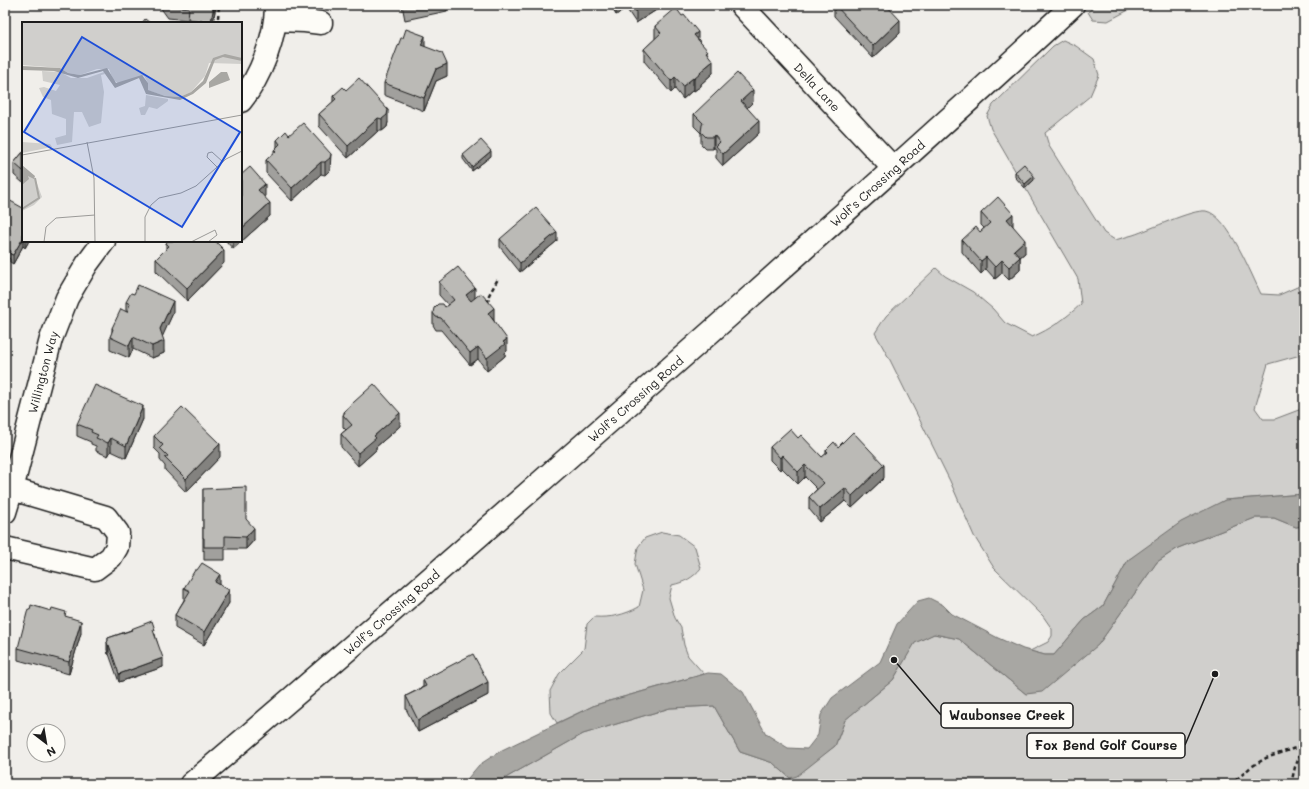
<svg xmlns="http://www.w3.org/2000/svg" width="1309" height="789" viewBox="0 0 1309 789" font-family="Mali,sans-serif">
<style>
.green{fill:#d0cfcc;stroke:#767674}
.water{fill:#a8a7a3;stroke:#706f6d}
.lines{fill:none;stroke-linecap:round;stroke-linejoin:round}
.minor-casing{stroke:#1c1c1c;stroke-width:25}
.secondary-casing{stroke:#1c1c1c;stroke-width:25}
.path{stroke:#1c1c1c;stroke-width:2.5;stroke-dasharray:4 3;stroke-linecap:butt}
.minor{stroke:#fdfcf7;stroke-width:22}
.secondary{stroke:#fdfcf7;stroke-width:22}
.wall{fill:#a1a09d;stroke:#1c1c1c}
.shaded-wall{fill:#83827f;stroke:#1c1c1c}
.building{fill:#bbbab6;stroke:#1c1c1c}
.labels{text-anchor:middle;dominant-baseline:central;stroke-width:3.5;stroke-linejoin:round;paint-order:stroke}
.street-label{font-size:12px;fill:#1c1c1c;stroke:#fdfcf7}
.inset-river{fill:none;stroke:#a8a7a3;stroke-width:2}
.inset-road{fill:none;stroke:#9b9a98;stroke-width:1}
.view{fill:#1d4ed8;fill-opacity:0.15;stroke:#1d4ed8;stroke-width:2}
.inset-edge{fill:none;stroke:#1c1c1c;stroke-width:2}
.leader{fill:none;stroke:#1c1c1c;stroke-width:1.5}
.callout-dot{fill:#1c1c1c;stroke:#fdfcf7;stroke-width:1.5}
.callout{fill:#fdfcf7;stroke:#1c1c1c;stroke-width:1.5}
.callout-label{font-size:13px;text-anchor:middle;font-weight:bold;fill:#1c1c1c}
</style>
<rect width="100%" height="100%" fill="#f0eeea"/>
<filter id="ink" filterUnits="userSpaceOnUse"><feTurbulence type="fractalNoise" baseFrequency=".025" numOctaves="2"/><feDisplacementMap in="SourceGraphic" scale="8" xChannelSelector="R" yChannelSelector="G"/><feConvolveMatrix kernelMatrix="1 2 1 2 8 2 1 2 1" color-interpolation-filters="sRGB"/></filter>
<g filter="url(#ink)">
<g class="green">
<polygon points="1096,5 1138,5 1108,21 1093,20 1088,12"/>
<path d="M1063,40L1076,46L1094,59L1099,75L1090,96L1045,133L1049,146L1104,233L1115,240C1121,238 1127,237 1133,235C1149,230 1192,209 1206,211C1228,215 1252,276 1261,294L1279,295L1304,284V354L1268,364L1255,408L1263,419H1275L1304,408V494L1225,500L1128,560L1103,606L1084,620L1054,655H1045L1030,651L1048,642L1052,636V629L1043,616L994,568L974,536L950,481L890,360L875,333L886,316L936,268L945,276L973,292L993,309L1005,323L1032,337C1051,329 1066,318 1081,304L1078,279L991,129L987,116L993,105L1053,46Z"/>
<polygon points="1255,518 1274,518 1296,527 1304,526 1304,784 495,784 583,734 670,708 714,706 740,752 773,763 790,778 835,746 845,720 893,680 915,642 934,634 959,639 1026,694 1098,645 1157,562 1178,548"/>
<path d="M662,532L679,535L695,547L701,568C693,578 685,582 672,585L669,598L675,618L681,628L684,645L688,656L704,674L595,705L557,723L551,713L550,691L559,674L584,649L587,624L594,617C611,618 624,615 639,607L643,590L635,564L638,547L645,538Z"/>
</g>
<polygon class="water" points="1304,494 1304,526 1296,527 1274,518 1255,518 1178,548 1157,562 1098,645 1042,692 1026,694 959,639 934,634 915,643 893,680 845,720 835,746 797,776 790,778 773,763 740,752 714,706 670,708 583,734 495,784 463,784 479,765 502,750 595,705 708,673 721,674 743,692 766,734 788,748 807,749 818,735 821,715 832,698 880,662 897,624 918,601 929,598 943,605 952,614 998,638 1023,649 1045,655 1054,655 1084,620 1103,606 1128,560 1181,522 1225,500"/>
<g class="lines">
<defs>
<g id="minor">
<path id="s1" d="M741,5L894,169"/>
<polyline points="276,20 305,21 321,23"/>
<path d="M241,101C261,76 276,37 276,5"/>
<path id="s2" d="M5,512L12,489L51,339L67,298L87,264L104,241"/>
<polyline points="5,548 95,569 111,557 117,547 118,533 106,517 12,489"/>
</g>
<g id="secondary">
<path id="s3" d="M191,784C382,622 570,457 757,291C863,196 969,102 1073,5"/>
</g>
</defs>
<use href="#minor" class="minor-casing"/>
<use href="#secondary" class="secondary-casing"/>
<g class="path">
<polyline points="218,18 219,5"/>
<polyline points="488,303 489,295 498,279"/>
<polyline points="1231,784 1251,767 1266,758 1304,745"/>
<polyline points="1291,784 1295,767 1304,747"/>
</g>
<use href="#minor" class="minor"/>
<use href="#secondary" class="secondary"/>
</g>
<g class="wall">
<polygon points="160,5 216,5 213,23 188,23 188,20 168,18 160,7"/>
<polygon points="402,5 447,5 447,11 405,20"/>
<polygon points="610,5 661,5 661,7 636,23 626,8 616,15"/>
<polygon points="834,5 886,5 900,33 873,58 834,16"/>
<polygon points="655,26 698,39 708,54 713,73 701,84 701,86 694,91 693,90 683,99 675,89 671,93 644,61 644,49 655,39"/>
<polygon points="425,46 447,76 436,81 424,111 384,95 384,83"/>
<polygon points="346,90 388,122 387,127 382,131 378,131 348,158 319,126 319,114 333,102 333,96"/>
<polygon points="753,102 747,108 759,133 723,166 716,158 716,149 714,148 713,149 706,149 701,144 701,133 694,126 694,114"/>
<polygon points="289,135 331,166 330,170 325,175 321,174 292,201 266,173 266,160 274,153 274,150 277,147 277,140"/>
<polygon points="23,152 23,183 14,175 14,163"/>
<polygon points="463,155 491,156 472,171 463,159"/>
<polygon points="1015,172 1034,180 1025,188 1015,177"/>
<polygon points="241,175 265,196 264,197 270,216 233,249 226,241 241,241"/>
<polygon points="5,198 23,241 29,241 25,248 23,246 13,264 10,262 10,259 5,256"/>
<polygon points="981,213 1013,226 1025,253 1020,257 1020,270 1009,280 1002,273 995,279 986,269 981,274 962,252 962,240 980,232 984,228 981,225"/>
<polygon points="500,239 557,241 520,272 500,247"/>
<polygon points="166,243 224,263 187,301 156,271 156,259 166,249"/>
<polygon points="439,282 475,298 494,321 507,351 505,353 505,356 487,371 478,359 470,365 441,330 436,330 433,325 433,313 445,307 448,305 439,295"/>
<polygon points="126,302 173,313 162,336 164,353 152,358 133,349 129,358 110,350 110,337 112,333 112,328 126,312"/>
<polygon points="344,411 400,426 376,447 376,450 358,466 341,447 341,434 346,430 343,427 343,415 344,414"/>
<polygon points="143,419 126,458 111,451 108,456 96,451 96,446 91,444 91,442 77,436 77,424"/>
<polygon points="154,436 220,457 186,492 165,470 165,466 160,460 160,454 154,448"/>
<polygon points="798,438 822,457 826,454 826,450 838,447 884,478 852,508 845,501 820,522 809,509 809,497 817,489 805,477 798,484 782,468 780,470 770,460 770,447"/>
<polygon points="203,489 246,519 254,540 246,549 225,549 225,560 204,560 204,550 203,551"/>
<polygon points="220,584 229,603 204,645 175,628 175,615 184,600 184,588"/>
<polygon points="66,617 81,633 69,674 18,660 18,648"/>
<polygon points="131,629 155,634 163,667 119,682 109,654 108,654 107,650 107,642 108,641 108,638 131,630"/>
<polygon points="423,680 488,695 418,732 406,709 406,696 423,687"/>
</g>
<g class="shaded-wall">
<polygon points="214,5 216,5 213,23 211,23"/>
<polygon points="616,5 626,5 626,8 616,15"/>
<polygon points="645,5 661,5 661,7 636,23 636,11"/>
<polygon points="900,20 900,33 873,58 873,46"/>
<polygon points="698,32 698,44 694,35"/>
<polygon points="425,36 425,49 421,45"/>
<polygon points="713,61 713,73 701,84 701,86 694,91 694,79 700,72"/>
<polygon points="447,64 447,76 436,81 424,111 424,98 436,69"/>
<polygon points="675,77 675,89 671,93 671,81"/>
<polygon points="693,78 693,90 683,99 683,86"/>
<polygon points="753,90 753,102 741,114 741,101"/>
<polygon points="388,110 388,122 387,127 382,131 382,119"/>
<polygon points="378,118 378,131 348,158 348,146"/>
<polygon points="759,121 759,133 723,166 723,154"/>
<polygon points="714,135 714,148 713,149 713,137"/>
<polygon points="491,151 491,156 472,171 472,167"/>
<polygon points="331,154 330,170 325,175 325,162"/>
<polygon points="321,162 321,174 292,201 292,188"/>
<polygon points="1034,176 1034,180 1025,188 1025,184"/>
<polygon points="265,184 265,196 258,202 258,190"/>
<polygon points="270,203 270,216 233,249 233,241 241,241 241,229"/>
<polygon points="1013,214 1013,226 1007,232 1007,219"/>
<polygon points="557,232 557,241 520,272 520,263"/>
<polygon points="23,238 23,246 13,264 13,255"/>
<polygon points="1025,240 1025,253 1014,262 1014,250"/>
<polygon points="25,241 29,241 25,248"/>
<polygon points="224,250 224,263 187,301 187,288"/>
<polygon points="986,257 986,269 981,274 981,261"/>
<polygon points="1020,257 1020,270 1009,280 1009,267"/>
<polygon points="1002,260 1002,273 995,279 995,267"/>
<polygon points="475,288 475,300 466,307 466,295"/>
<polygon points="173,301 173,313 160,342 160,329"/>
<polygon points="494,308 494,321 488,313"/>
<polygon points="133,337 133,349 129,358 129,346"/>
<polygon points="507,339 507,351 505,353 505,356 487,371 487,358"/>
<polygon points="164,341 164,353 152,358 152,346"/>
<polygon points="478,347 478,359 470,365 470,353"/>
<polygon points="143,406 143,419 126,458 126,446"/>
<polygon points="400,413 400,426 376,447 376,450 358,466 358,453 374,436"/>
<polygon points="111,438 111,451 108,456 108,443"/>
<polygon points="220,444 220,457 186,492 186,479"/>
<polygon points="782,455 782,468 780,470 780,458"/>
<polygon points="805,465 805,477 798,484 798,472"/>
<polygon points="884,465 884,478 852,508 852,496"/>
<polygon points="845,488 845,501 820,522 820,509"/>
<polygon points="254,528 254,540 246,549 246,537"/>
<polygon points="220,574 220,586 215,582"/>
<polygon points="229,590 229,603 204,645 204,632"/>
<polygon points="81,621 81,633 69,674 69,662"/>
<polygon points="109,645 109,654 108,654 108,646"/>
<polygon points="163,658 163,667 119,682 119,674"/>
<polygon points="488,682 488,695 418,732 418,720"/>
<polygon points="8,717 8,729 5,733 5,720"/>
</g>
<g class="building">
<polygon points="168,5 214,5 211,22 188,19 189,8"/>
<polygon points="404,5 415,5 405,7"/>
<polygon points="632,5 645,5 636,11"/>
<polygon points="835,5 886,5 900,20 873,46"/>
<polygon points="676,8 682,16 684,15 698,32 694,35 708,51 706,52 713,61 700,72 701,73 694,79 693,78 683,86 675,77 671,81 644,49 661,33 655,26"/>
<polygon points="145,19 150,23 142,23"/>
<polygon points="406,29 425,36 421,45 442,53 447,64 436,69 424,98 384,83 401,38 403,38"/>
<polygon points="737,73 753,90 741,101 759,121 723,154 716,146 720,142 714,135 713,137 706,137 701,132 702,125 703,123 694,114"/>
<polygon points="359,78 388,110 387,115 382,119 378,118 348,146 319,114 336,99 333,96 343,87 346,90"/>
<polygon points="303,123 331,154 330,158 325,162 321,162 292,188 266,160 276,151 274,150 280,144 277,140 286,131 289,135"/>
<polygon points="481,140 491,151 472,167 463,155"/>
<polygon points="23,152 23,171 14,163"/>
<polygon points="1024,164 1034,176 1025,184 1015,172"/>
<polygon points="250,167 265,184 258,190 270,203 241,229 241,175"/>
<polygon points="998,197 1013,214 1007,219 1025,240 1014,250 1020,257 1009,267 1002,260 995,267 986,257 981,261 962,240 976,227 980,232 990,223 981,213"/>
<polygon points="5,198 23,208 23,238 13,255 10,254 11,251 5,248"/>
<polygon points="536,208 557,232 520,263 500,239"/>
<polygon points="168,241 215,241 224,250 187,288 156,259 169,246 166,243"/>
<polygon points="458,267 475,288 466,295 471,301 481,293 494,308 488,313 507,339 503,342 505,344 487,358 478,347 470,353 441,318 436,317 433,313 434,308 438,304 443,304 445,307 454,300 439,282"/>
<polygon points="138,285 173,301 160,329 164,341 152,346 133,337 129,346 110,337 113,329 112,328 121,309 127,312 130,304 126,302 131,293 134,294"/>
<polygon points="374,384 400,413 374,436 376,438 358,453 341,434 352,425 343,415 345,412 344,411"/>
<polygon points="95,385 143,406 126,446 111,438 108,443 96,438 98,435 91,432 92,430 77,424"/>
<polygon points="182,407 220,444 186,479 165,458 168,456 160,448 163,445 154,436"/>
<polygon points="790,429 798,438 801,435 822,457 828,452 826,450 834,442 838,447 853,432 884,465 852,496 845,488 820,509 809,497 824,483 805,465 798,472 782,455 780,458 770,447"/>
<polygon points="246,487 246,519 254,528 246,537 225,536 225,547 204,547 204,538 203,538 203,489"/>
<polygon points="202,563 220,574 215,582 229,590 204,632 175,615 190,591 184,588 195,570 197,570"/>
<polygon points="31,605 51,611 52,608 66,612 65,616 81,621 69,662 18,648 28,609 30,610"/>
<polygon points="152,621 155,630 153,630 163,658 119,674 109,645 108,646 107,642 108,641 108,638 132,630 131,629"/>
<polygon points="473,654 488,682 418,720 406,696 426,686 423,680"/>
<polygon points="5,715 8,717 5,720"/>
</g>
</g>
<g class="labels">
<g class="street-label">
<text stroke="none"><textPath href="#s1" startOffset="112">Della Lane</textPath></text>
<text stroke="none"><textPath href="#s3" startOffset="912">Wolf's Crossing Road</textPath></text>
<text stroke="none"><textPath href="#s2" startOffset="145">Willington Way</textPath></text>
<text stroke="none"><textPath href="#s3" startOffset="588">Wolf's Crossing Road</textPath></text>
<text stroke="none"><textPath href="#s3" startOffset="264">Wolf's Crossing Road</textPath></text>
</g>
</g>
<g transform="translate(22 22)">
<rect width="220" height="220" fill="#f0eeea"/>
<path d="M0,0H220V42L187,41L183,54L169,70L159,75L143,74L125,68L126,61L122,54L96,61L91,58L87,47H75L58,53L46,51L38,46L0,43ZM20,49L38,50L49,56H65L82,50L83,52L79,53L82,70L79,101L67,105L60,90H52L50,120L35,123L33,116L44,113V97L30,92L29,78L21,75L17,66L22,65L34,69L38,63L21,59ZM124,73L146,77V79L135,87L127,85L123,93H119L117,86L123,84ZM0,120L28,122L30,125L0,131ZM7,153L13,156L20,175L12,183L0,189V163Z" fill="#d0cfcc"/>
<path d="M203,32L220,36V39L201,35L193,38L184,61L171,72L158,78L124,72L117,56L93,66L81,49L56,56L32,49L0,48V44L38,46L46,51L58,53L85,46L94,61L120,53L126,61V68L143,74L158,75L169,70L181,59L191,36ZM199,50H205L208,58L187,66V60ZM0,143L13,154L12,157L6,154L7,157L0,163Z" fill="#a8a7a3"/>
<path class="inset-river" d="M0,187L17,176L13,156"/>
<path class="inset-road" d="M65,120L72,156L73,220M0,133L220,93M195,145L185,135L186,131L190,130L201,140M22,220L24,205L34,196L73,193M123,220V195L129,183L137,176L159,171L174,164L204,137L220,129M169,220L193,208L195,213L186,220"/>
<path class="view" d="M60,15L218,110L160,205L2,110Z"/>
<rect width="220" height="220" class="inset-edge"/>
</g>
<path class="leader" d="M894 660L941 715M1215 674L1185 745"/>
<g class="callout-dot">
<circle cx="894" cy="660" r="4"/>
<circle cx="1215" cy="674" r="4"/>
</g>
<g class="callout">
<rect x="941" y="703" width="132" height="25" rx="4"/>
<rect x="1027" y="733" width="158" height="25" rx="4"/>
</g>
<g class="callout-label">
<text x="1007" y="720">Waubonsee Creek</text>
<text x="1106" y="750">Fox Bend Golf Course</text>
</g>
<rect width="1309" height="789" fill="none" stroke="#fdfcf7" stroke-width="20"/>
<rect x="10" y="10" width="1289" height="769" fill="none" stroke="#1c1c1c" stroke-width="1.5" filter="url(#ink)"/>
<g transform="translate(46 743) rotate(149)"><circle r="19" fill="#fdfcf7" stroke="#a3a29f"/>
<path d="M0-3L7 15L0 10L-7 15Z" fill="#1c1c1c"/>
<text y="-6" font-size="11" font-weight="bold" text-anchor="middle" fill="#1c1c1c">N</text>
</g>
</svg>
